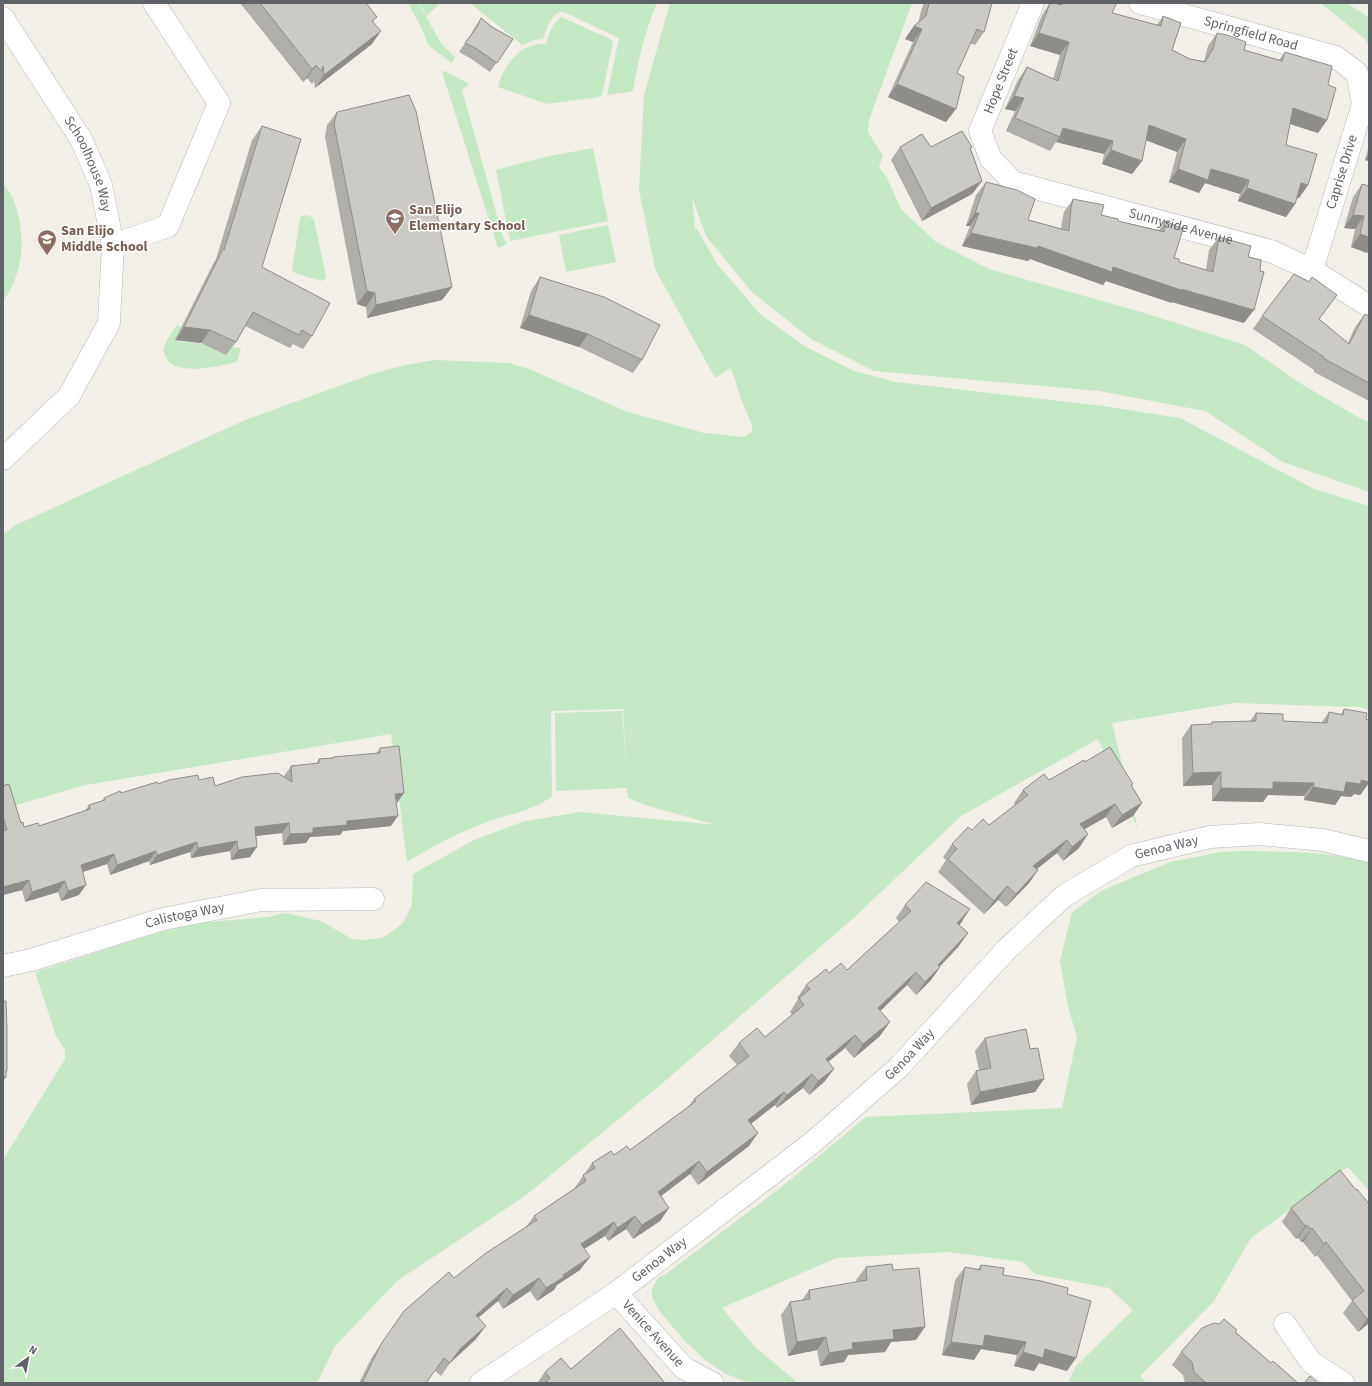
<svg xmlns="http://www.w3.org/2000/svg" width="1372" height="1386" viewBox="0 0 1372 1386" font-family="'Source Sans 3',sans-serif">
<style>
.green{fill:#c5e8c5}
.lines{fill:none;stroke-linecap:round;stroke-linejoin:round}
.minor-casing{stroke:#b5b8bc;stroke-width:23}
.minor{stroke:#fff;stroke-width:22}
.wall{fill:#afaea9}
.shaded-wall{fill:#8f8d8a}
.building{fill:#cccac5;stroke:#8f8d8a}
.labels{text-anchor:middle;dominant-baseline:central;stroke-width:3;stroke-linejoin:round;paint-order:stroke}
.street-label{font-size:14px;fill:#5f6368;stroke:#fff}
.education-label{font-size:14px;font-weight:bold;fill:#785e54;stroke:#fff;text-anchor:start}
</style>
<rect width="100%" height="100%" fill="#f1efe8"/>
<g class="green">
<polygon points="408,3 419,3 440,42 455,57 452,63 429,46 420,25"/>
<polygon points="420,3 440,3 427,16"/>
<path d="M470,3H657C645,31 638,60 633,91L607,95L619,38L564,12H559C550,18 546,29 543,39L534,40L522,45Z"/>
<path d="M670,3H912L869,120L868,132L883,156L879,167L887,178L901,209L936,242L989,269L1141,312L1245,345L1303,385L1363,420L1369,422V492L1283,462L1205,411L1099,391L874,371L811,339L752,292L706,236L692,197L695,229H697L717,264L760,314L804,346L854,371L896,382L1103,406L1180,418L1314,489L1369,506V710L1359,707L1235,703L1112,723L1138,829L1098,739L961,816L857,915L665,1081L525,1196L397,1281L335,1346L317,1383H3V1160L65,1059V1050L56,1036L35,972L157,933L197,923L268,917L285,913L321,921L352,939L363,940L382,938L393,931L403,923L412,905L413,874L474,840L522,822L580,812L717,825L648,806L628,798L627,788L556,791L555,713L622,711L626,764L623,709L551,711L552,796C534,811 508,814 487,822C459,832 433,846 407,862L391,734L85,785L3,809V534L16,525L245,420L372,374L405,365L435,360L509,363L529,369L628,412L704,433L744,437L752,432V425L741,399L731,368L715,378L655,269L639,190L644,95Z"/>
<polygon points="1321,3 1347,3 1369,18 1369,46 1365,39"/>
<path d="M561,17L610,39L613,42L602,95L598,97L547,104L498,87C504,64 521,42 547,44C547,35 554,22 561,17Z"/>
<polygon points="445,71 469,84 462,90 503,237 507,244 498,248 442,72"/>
<polygon points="593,148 608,221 510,241 496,170 545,157"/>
<path d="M3,183C6,188 11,193 13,199C26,231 25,272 3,301Z"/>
<polygon points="307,215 313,218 314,220 326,276 325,279 321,281 295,273 292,270 300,219 302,216"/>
<polygon points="608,225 616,262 566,272 559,235"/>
<path d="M177,325L182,328L175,340L177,341L241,348L237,362C219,366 188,374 172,364C167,361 166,356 163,351L167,340Z"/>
<path d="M1244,851C1286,852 1328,851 1369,862V1191L1348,1167L1251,1238L1214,1301L1140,1376L1147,1383H1068L1076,1366L1133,1310L1109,1288L1035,1274L1023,1262L948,1252L836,1258L722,1308L755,1347L798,1383H749L726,1374L705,1360L683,1339L660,1312L652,1297V1289L658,1278L666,1274L779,1189L866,1117L1062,1108L1077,1037L1068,1007L1060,961L1072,912L1103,890L1170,862L1221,852Z"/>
</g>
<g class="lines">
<defs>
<g id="minor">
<path id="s1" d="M1033,3L980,131L991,159L1013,182L1271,251L1312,270L1369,306"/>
<path id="s2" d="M1140,3L1336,57L1357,73L1363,104L1312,270"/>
<path id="s3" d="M3,18L81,139L101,185L113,245L109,323L69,396L3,459"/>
<polyline points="113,245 168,226 219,103 154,3"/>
<path id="s4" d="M3,966L31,960L163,919L261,900L373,899"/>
<path id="s5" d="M616,1293L684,1368L712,1383"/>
<polyline points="1285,1324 1311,1362 1343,1383"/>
<path id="s6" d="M481,1383L616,1293L812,1143L898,1068L1007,949L1064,896L1131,856L1210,837L1259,834L1323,840L1369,851"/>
</g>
</defs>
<use href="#minor" class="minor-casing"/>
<use href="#minor" class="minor"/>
</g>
<g class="wall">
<polygon points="240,3 366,3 374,22 372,44 315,88 314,81 312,84 307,78 303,82"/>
<polygon points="924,3 992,3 984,32 975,45 970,43 957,73 946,122 888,97 913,42 905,39 914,26 918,23 922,8"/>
<polygon points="1050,3 1054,3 1059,5 1060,3 1113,3 1112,13 1157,25 1163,16 1172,50 1190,59 1204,61 1208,46 1217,33 1244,50 1279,60 1285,52 1328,85 1327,120 1318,133 1290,124 1286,145 1308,185 1299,198 1297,198 1295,204 1286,217 1238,201 1240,194 1205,183 1199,193 1169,182 1177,152 1146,140 1142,161 1132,174 1102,164 1104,154 1056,142 1050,151 1006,131 1015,111 1005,109 1018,80 1027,67 1053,79 1060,55 1030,46 1042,15"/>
<polygon points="481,18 492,27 513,39 490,72 470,58 459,52 470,36 475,27"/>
<polygon points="337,112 452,287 442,300 367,318 366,307 357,304 325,137 327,125"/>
<polygon points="262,126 262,267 312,336 303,349 293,344 290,348 245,326 236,342 226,355 201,343 175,340 214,262 216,259 252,140"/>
<polygon points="1369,145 1369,161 1365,160"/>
<polygon points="900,147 972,147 971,149 982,181 972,194 922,221 891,160"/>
<polygon points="986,182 1028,220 1061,229 1062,221 1064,212 1073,199 1101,215 1118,221 1159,230 1165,221 1174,258 1179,262 1206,270 1209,250 1219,237 1248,257 1244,323 1172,302 1172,303 1106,281 1103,285 1030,259 1028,261 962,246 970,226 966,226 976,195"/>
<polygon points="1362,184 1367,253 1351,247 1355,229 1344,228 1353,197"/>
<polygon points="540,277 642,360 633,373 579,347 520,328 531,291"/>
<polygon points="1309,282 1319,319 1348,343 1355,327 1365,314 1369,316 1369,401 1314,372 1314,370 1253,329 1262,316"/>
<polygon points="1344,709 1366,719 1369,783 1360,795 1354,794 1351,797 1341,796 1335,805 1304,800 1304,796 1268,795 1263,802 1212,801 1212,785 1183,786 1182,738 1191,725 1211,724 1212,722 1250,721 1256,713 1283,721 1321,723 1329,712 1341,714"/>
<polygon points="380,748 396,803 391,826 343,831 340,835 310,837 306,843 283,845 282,833 256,836 250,857 231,860 230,851 191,858 190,852 150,865 149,861 110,875 107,864 83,872 79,895 61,901 58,892 25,902 22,890 3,895 3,786 24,827 39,826 85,811 89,805 102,801 104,798 158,784 199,780 215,786 284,777 284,776 291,766 316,764 319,759 331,758 333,757 376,754"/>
<polygon points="1085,762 1132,786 1142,803 1133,816 1112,828 1106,817 1084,829 1088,834 1079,848 1063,861 1057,853 1037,869 1038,870 1029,883 1006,907 998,900 984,914 938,872 946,860 943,857 952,844 972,830 989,825 1015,805 1014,803 1023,790 1049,780"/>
<polygon points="905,905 961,923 959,925 968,933 958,947 940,966 940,967 931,980 916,995 907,985 880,1011 880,1036 854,1058 845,1048 828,1062 834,1069 824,1082 809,1095 803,1088 777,1108 775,1105 751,1124 749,1146 698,1185 690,1174 661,1196 669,1208 660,1221 633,1239 626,1229 608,1241 605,1236 584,1249 580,1270 557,1285 554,1290 537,1301 530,1291 503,1309 498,1301 478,1318 476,1339 450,1363 441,1376 435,1371 426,1383 359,1383 372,1357 404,1311 454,1278 526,1227 534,1216 574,1189 592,1163 614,1155 630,1150 687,1108 694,1099 737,1065 729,1056 739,1043 765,1037 792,1015 790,1012 798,999 797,998 806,985 829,973 847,970 899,922 896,918"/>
<polygon points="985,1038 1030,1049 1044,1079 1035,1092 971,1105 967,1084 976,1071 979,1070 975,1051"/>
<polygon points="1356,1190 1369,1204 1369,1326 1368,1324 1358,1332 1343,1313 1352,1301 1317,1255 1315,1257 1303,1242 1301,1242 1298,1238 1296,1239 1282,1222 1291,1208"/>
<polygon points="981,1265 1003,1275 1067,1294 1067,1371 1039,1363 1034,1371 1014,1366 1017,1355 981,1349 974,1360 942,1355 955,1280 965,1267 978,1269"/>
<polygon points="866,1267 893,1270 916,1340 891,1342 885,1352 848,1355 844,1362 820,1366 817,1350 788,1356 781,1315 790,1302 802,1300 809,1290 857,1282 856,1280"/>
<polygon points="1236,1332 1271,1363 1298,1383 1185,1383 1183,1375 1172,1365 1181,1352"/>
<polygon points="571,1369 665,1383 537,1383 545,1372"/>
</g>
<g class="shaded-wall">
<polygon points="914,26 922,29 913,42 905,39"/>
<polygon points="381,31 372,44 315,88 324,75"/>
<polygon points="1039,33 1069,42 1060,55 1030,46"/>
<polygon points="316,65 307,78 303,82 312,69"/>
<polygon points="897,84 956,109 946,122 888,97"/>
<polygon points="1014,96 1024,98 1015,111 1005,109"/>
<polygon points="1293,108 1327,120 1318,133 1284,122"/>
<polygon points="1149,125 1186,139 1177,152 1140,138"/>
<polygon points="1063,128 1113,141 1104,154 1056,142 1060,137"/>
<polygon points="1111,150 1142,161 1132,174 1102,164"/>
<polygon points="1369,154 1369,161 1365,160"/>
<polygon points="1178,169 1211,169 1249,180 1240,194 1205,183 1199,193 1169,182"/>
<polygon points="982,181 972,194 922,221 931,208"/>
<polygon points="1301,183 1308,185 1299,198 1291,196"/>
<polygon points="1247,188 1295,204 1286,217 1238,201"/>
<polygon points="975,213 979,213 970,226 966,226"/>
<polygon points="1353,215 1364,216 1355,229 1344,228"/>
<polygon points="971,233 1038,246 1113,267 1181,289 1254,310 1244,323 1172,302 1172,303 1106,281 1103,285 1030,259 1028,261 962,246"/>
<polygon points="1360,234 1369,237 1369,250 1367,253 1351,247"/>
<polygon points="452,287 442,300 367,318 376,305"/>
<polygon points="367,291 375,293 366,307 357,304"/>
<polygon points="529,315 588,334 579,347 520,328"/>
<polygon points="184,327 210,330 201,343 175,340"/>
<polygon points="1221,772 1212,785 1183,786 1193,773"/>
<polygon points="1369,772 1369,783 1360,795 1354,794 1351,797 1341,796 1335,805 1304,800 1313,787 1346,782"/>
<polygon points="1273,782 1314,783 1304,796 1268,795 1263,802 1212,801 1221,788"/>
<polygon points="404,793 397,803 395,794"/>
<polygon points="1142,803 1133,816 1112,828 1122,815"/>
<polygon points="1115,804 1106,817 1071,837 1080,824"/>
<polygon points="398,816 391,826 343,831 340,835 310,837 306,843 283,845 290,834 313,828 347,821"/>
<polygon points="289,823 282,833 248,837 255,827"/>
<polygon points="1088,834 1079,848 1063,861 1072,847"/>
<polygon points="1067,840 1057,853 1024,879 1033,866"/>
<polygon points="237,841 230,851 191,858 198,848"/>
<polygon points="197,842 190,852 150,865 157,855"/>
<polygon points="257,847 250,857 231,860 238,850"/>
<polygon points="156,851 149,861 110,875 117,865"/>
<polygon points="114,854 107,864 74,875 81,865"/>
<polygon points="1038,870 1029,883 1006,907 1016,894"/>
<polygon points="29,880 22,890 3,895 3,887"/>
<polygon points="65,881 58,892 25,902 32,892"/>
<polygon points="86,885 79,895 61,901 68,891"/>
<polygon points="1007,886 998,900 984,914 994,901"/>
<polygon points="970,909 961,923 948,937 957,923"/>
<polygon points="968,933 958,947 930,977 940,967 931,980 916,995 925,982 938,965"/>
<polygon points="916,972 907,985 869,1022 878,1008"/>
<polygon points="890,1022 880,1036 854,1058 863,1044"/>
<polygon points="855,1035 845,1048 816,1072 826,1059"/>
<polygon points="834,1069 824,1082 809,1095 818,1081"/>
<polygon points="6,1071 7,1071 3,1077 6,1077 3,1081 3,1075"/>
<polygon points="812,1074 803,1088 777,1108 787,1095"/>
<polygon points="1044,1079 1035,1092 971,1105 980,1092"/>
<polygon points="784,1092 775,1105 739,1133 748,1120"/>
<polygon points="758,1133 749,1146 698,1185 707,1172"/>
<polygon points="699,1161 690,1174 649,1205 658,1192"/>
<polygon points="669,1208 660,1221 633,1239 642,1225"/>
<polygon points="635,1216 626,1229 608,1241 617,1228"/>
<polygon points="614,1222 605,1236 571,1257 581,1244"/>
<polygon points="1307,1225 1298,1238 1296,1239 1305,1226"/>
<polygon points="1312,1228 1303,1242 1301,1242 1311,1229"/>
<polygon points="1326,1242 1317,1255 1315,1257 1324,1244"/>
<polygon points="590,1257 580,1270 557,1285 554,1290 537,1301 546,1288 563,1275"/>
<polygon points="539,1278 530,1291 503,1309 513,1295"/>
<polygon points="507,1288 498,1301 466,1328 476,1315"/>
<polygon points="1369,1317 1369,1322 1368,1324 1358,1332 1367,1319"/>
<polygon points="486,1326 476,1339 450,1363 441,1376 460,1349"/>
<polygon points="925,1327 916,1340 891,1342 885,1352 848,1355 844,1362 820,1366 829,1353 852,1343 893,1330"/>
<polygon points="985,1335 1026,1342 1017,1355 981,1349 974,1360 942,1355 951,1342"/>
<polygon points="826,1337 817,1350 788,1356 797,1342"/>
<polygon points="1045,1349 1076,1358 1067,1371 1039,1363 1034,1371 1014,1366 1023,1352"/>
</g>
<g class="building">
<polygon points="260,3 366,3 377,17 372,21 381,31 324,75 323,66 321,71 316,65 312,69"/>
<polygon points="929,3 992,3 984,32 977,29 957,73 964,77 956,109 897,84 922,29 914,26 926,16"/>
<polygon points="1050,3 1054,3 1062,5 1063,3 1113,3 1116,4 1112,13 1161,26 1163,16 1181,23 1172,50 1190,59 1205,62 1213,49 1217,33 1227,35 1246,42 1244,50 1282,61 1285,52 1332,66 1328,85 1336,88 1327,120 1293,108 1286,145 1317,154 1308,185 1301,183 1295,204 1247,188 1249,180 1211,169 1208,180 1178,169 1186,139 1149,125 1142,161 1111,150 1113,141 1063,128 1060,137 1015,118 1024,98 1014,96 1027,67 1058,81 1069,42 1039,33"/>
<polygon points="481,18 492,27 513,39 497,63 477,49 465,43 477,27"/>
<polygon points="409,95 416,111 452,287 376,305 375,293 367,291 334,124 337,112"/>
<polygon points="262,126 301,139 262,267 330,303 312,336 302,330 299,335 253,312 236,342 210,330 184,327 223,249 224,250"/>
<polygon points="962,131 972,147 970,148 982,181 931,208 900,147 922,134 931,147"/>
<polygon points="986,182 1017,190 1035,199 1028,220 1069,231 1071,208 1073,199 1104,205 1101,215 1118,219 1118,221 1164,232 1165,221 1183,229 1174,258 1179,259 1179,262 1213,272 1219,237 1251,246 1248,257 1261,260 1260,271 1264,272 1254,310 1181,289 1181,290 1113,267 1112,272 1038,246 1037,248 971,233 979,213 975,213"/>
<polygon points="1362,184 1369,186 1369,237 1360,234 1364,216 1353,215"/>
<polygon points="1294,274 1309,282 1312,277 1337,295 1319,319 1349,344 1365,314 1369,316 1369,383 1323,358 1324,357 1262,316"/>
<polygon points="540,277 604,297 660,325 642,360 588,334 529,315"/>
<polygon points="1344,709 1367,713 1366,719 1369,720 1369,782 1361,780 1361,784 1346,782 1344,792 1313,787 1314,783 1273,782 1273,789 1221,788 1221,772 1193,773 1191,725 1212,724 1212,722 1256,721 1256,713 1283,714 1283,721 1327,723 1329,712 1343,715"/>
<polygon points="399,746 404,793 395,794 398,816 347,821 347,825 313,828 313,833 290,834 289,823 255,827 257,847 238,850 237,841 198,848 197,842 157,855 156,851 117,865 114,854 81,865 86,885 68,891 65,881 32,892 29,880 3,887 3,831 7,830 3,817 3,786 9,784 21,823 23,822 24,827 38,823 39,826 90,809 89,805 105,800 104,798 120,791 121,793 157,782 158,784 169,780 198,775 199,780 213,777 215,786 242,777 278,773 292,782 291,766 319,763 319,759 333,758 333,757 380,753 380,748"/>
<polygon points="1110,747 1133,784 1131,785 1142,803 1122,815 1115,804 1080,824 1088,834 1072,847 1067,840 1033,866 1038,870 1016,894 1007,886 994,901 948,859 957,849 952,844 968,827 972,830 983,819 989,825 1028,795 1023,790 1044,774 1049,780 1084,760 1085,762"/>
<polygon points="926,882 970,909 957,923 968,933 938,965 940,967 925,982 916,972 878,1008 890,1022 863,1044 855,1035 826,1059 834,1069 818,1081 812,1074 787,1095 784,1092 748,1120 758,1133 707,1172 699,1161 658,1192 669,1208 642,1225 635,1216 617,1228 614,1222 581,1244 590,1257 563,1275 564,1277 546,1288 539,1278 513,1295 507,1288 476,1315 486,1326 460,1349 450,1363 444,1358 426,1383 362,1383 381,1344 404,1311 449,1272 454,1278 486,1253 537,1220 534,1216 586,1181 583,1175 595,1168 592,1163 611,1151 614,1155 627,1146 630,1150 696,1101 694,1099 749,1056 739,1043 757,1028 765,1037 804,1005 799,998 810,989 806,985 826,969 829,973 841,963 847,970 911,911 905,905"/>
<polygon points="3,1001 6,1001 7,1028 7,1071 6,1071 6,1077 3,1077"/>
<polygon points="1026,1029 1030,1049 1038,1048 1044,1079 980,1092 976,1071 991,1068 985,1038"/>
<polygon points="1340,1170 1356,1190 1357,1189 1369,1204 1369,1317 1367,1319 1352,1300 1364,1291 1326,1242 1324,1244 1312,1228 1311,1229 1307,1225 1305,1226 1291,1208"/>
<polygon points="892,1264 893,1270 919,1268 925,1327 893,1330 894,1339 852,1343 853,1349 829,1353 826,1337 797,1342 790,1302 810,1299 809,1290 867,1280 866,1267"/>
<polygon points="981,1265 1004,1268 1003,1275 1041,1281 1068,1288 1067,1294 1091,1301 1076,1358 1045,1349 1043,1358 1023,1352 1026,1342 985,1335 983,1346 951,1342 965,1267 980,1270"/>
<polygon points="1224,1319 1237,1330 1235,1332 1271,1363 1273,1361 1298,1383 1206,1383 1194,1372 1192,1362 1181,1352 1202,1328 1214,1323 1219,1324"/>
<polygon points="620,1328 665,1383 545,1383 550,1378 545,1372 561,1358 571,1369"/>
<polygon points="1310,1376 1318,1383 1304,1383"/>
</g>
<defs>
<symbol id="school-pin" viewBox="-11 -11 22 30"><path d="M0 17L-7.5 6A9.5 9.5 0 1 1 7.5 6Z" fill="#8d6e63" stroke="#fff"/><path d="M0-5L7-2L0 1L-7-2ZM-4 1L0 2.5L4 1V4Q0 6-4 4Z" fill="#fff"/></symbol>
</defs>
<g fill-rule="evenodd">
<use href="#school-pin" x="384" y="207" width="22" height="30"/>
<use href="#school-pin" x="36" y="228" width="22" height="30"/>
</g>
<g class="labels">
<g class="street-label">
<text stroke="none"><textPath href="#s2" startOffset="115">Springfield Road</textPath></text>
<text transform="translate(1001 81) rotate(-68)">Hope Street</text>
<text stroke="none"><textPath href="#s3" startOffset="170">Schoolhouse Way</textPath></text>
<text transform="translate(1342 172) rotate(-73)">Caprise Drive</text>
<text stroke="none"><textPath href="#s1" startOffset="374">Sunnyside Avenue</textPath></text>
<text stroke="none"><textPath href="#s6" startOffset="877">Genoa Way</textPath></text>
<text stroke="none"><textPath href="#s4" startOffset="189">Calistoga Way</textPath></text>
<text stroke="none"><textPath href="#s6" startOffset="541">Genoa Way</textPath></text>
<text stroke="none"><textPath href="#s6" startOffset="217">Genoa Way</textPath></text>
<text stroke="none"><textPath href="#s5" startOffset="55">Venice Avenue</textPath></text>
</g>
<g class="education-label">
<text x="409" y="210">San Elijo<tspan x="409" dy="16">Elementary School</tspan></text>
<text x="61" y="231">San Elijo<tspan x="61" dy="16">Middle School</tspan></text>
</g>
</g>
<rect width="1372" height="1386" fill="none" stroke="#5f6368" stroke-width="8"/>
<g transform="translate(28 1358) rotate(32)" stroke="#ffffff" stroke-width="3" paint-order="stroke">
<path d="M0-3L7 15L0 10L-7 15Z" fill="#5f6368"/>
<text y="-6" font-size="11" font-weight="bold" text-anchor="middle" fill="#5f6368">N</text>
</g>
</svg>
